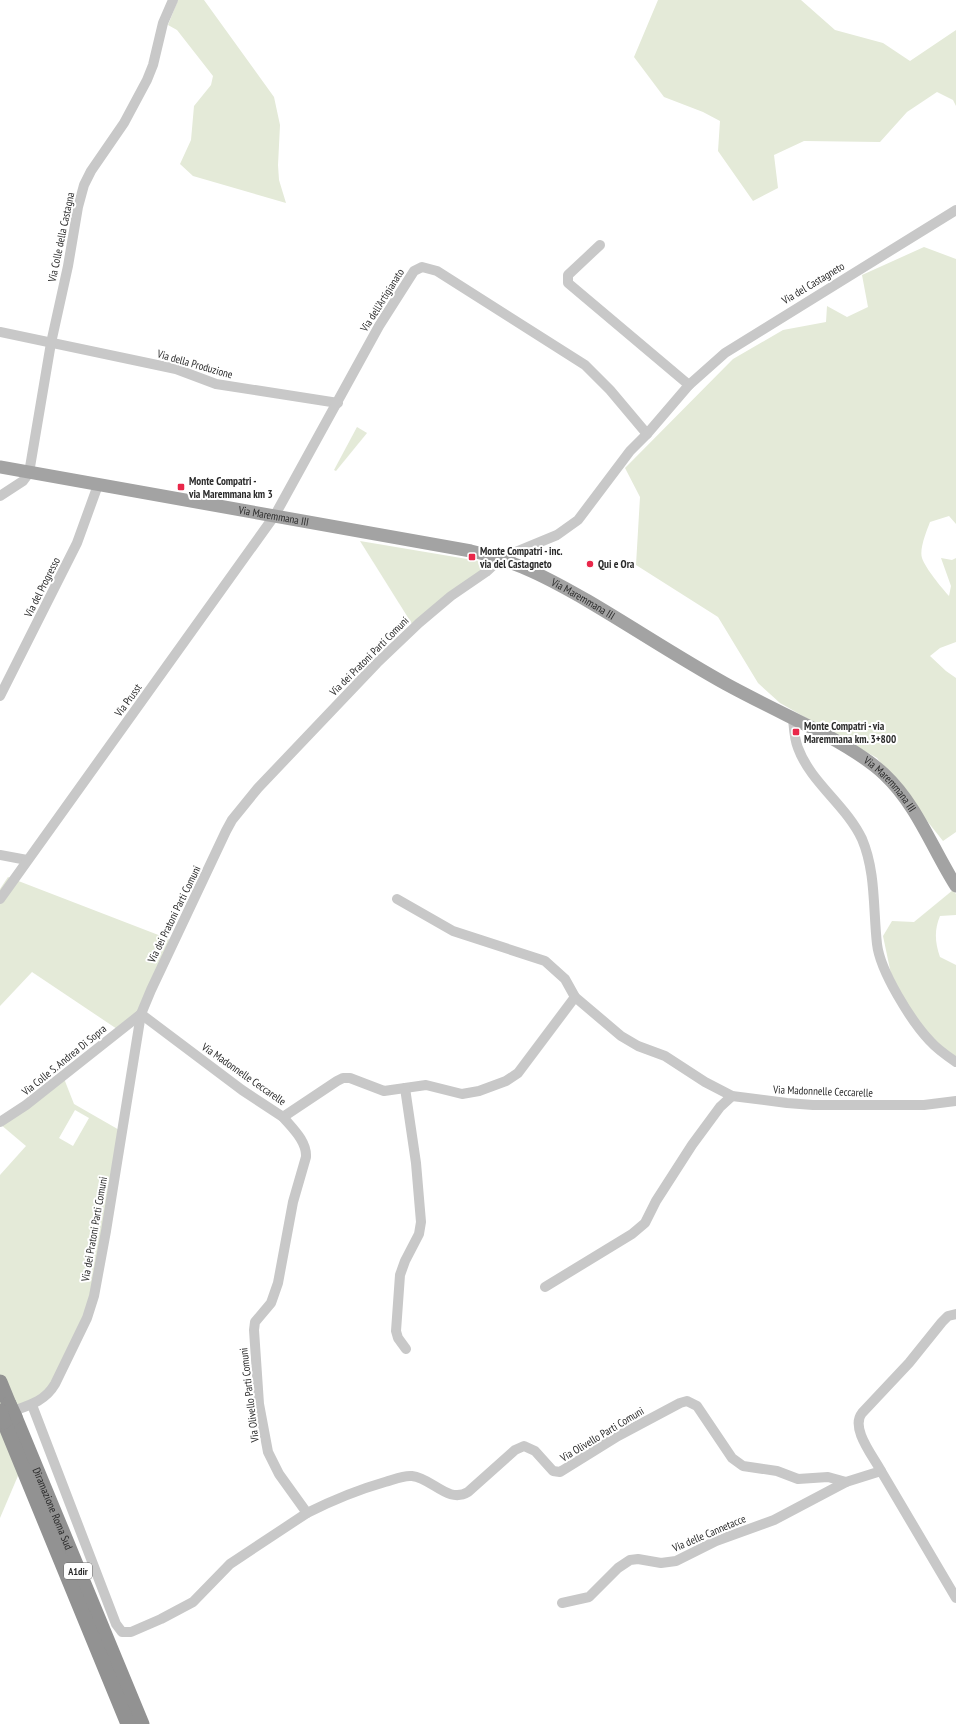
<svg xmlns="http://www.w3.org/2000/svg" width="956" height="1724" viewBox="0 0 956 1724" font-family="'PT Sans Narrow',sans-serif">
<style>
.green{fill:#e4ead8;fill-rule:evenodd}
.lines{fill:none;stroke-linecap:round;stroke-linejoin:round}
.minor{stroke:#c8c8c8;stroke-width:10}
.major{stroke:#a3a3a3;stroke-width:13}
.highway{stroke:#929292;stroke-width:15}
.highway-bridge{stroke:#929292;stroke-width:15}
.poi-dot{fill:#e9274a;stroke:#fff;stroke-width:1.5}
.labels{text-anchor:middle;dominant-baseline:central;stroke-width:4;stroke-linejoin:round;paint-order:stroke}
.shield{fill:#fff;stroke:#6b6b6b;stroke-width:1}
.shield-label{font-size:10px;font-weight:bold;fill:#2b2b2b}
.street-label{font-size:11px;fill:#2b2b2b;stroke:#fff}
.poi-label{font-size:11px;font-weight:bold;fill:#2b2b2b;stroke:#fff;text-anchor:start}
</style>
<rect width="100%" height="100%" fill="#fff"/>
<g class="green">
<polygon points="178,0 204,0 274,97 280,125 278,165 279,180 286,203 193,176 180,164 191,140 194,106 211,85 213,76 177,30 168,25"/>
<polygon points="658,0 801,0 835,30 883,43 910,61 956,30 956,106 953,100 937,92 907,112 880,142 804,141 774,155 778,188 753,201 718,151 720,121 703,112 664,97 634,57"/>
<path d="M924,247L956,259V524L949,516L930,522C927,530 919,549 922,558C926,569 941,587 949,596L951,586L941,558L952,560L956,558V642L940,648L930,656L946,671L956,678V832L943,841L877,758L780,703L758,683L718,617L636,565L640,497L625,468L733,359L783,330L826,322L827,306L847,317L868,307L862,275Z"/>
<polygon points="357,427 367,433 336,471 334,470"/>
<polygon points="360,541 485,562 485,568 412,624"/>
<polygon points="8,877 174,941 141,1014 120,1031 32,972 0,1006 0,889"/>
<path d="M953,890L956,894V915L940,916C934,930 935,943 940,957L956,965V1060L935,1044L913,1015L891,974L883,936L892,921L914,922Z"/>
<path d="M63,1076L74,1104L121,1131L94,1296L55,1384L15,1417L29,1450L0,1518V1175L26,1146L0,1124ZM75,1110L89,1118L73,1146L59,1138Z"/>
</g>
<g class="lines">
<g class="minor">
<polyline points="600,245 568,275 568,283 689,385"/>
<polyline points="0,332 176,369 216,384 338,403"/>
<polyline points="0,496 23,481 29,473 51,343 68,266 78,207 84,185 91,171 124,123 147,80 153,65 163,23 173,0"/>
<polyline points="0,696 77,543 98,485"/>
<path d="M793,718C794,728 794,738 798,748C811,783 846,805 862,839C876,872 873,909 877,944C880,971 911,1021 930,1041C938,1050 947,1056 956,1062"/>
<polyline points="0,855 27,860"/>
<polyline points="0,899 275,515 379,326 414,271 422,267 437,271 585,365 610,390 647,434"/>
<polyline points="397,899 453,931 545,961 565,979 575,997 621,1036 638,1046 665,1056 705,1082 732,1096 787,1103 813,1105 924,1105 956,1101"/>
<polyline points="141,1014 242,1090 283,1117 337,1081 343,1078 350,1078 384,1091 426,1085 462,1094 479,1091 506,1081 518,1073 575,997"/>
<polyline points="405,1088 416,1163 421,1222 419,1234 405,1261 400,1275 396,1331 398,1338 406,1349"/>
<path d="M283,1117C292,1128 307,1141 306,1157L293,1202L278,1283L271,1303L255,1322L254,1330L259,1404L268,1452L279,1474L307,1513C333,1500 357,1490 385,1482C393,1480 403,1475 412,1476C432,1478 448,1504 468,1492L515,1450L524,1446L535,1451L553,1471L560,1472L618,1436L680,1403L687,1401L697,1406L732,1458L743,1466L777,1471L798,1479L828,1477L846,1482L881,1471C873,1456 850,1428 862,1413L909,1363L942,1322L948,1316L956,1314"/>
<polyline points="0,1122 26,1105 141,1014"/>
<polyline points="545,1287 632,1234 645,1223 656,1201 692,1145 720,1107 732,1096"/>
<polyline points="32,1405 116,1624 122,1632 131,1632 161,1619 193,1602 230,1564 307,1513"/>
<path d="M7,1413C26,1406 44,1403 55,1384L87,1318L94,1296L106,1231L141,1014L151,990L226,831L232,820L258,788L377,663L419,623L451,596L486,572L501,558L557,535L578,520L630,451L647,434L689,385L725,353L956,210"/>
<polyline points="881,1471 956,1598"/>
<polyline points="562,1603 589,1597 618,1568 630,1560 638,1559 661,1563 676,1561 716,1541 774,1520 846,1482"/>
</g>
<path class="major" id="s1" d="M0,467L471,551C514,560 550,579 588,601C634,628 679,658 726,684C759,702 793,718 826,735C846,746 867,758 884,774C917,805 932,848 956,886"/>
<g class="highway">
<polyline points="0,1382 9,1404"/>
<path id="s2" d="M15,1417L142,1724"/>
<polyline points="4,1422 128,1724"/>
</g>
<g class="highway-bridge">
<polyline points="9,1404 15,1417"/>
<polyline points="0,1411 4,1422"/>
</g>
</g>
<g class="poi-dot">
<rect x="177" y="483" width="8" height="8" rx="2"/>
<rect x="468" y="553" width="8" height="8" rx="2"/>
<circle cx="590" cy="564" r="4"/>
<rect x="792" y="728" width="8" height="8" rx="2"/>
</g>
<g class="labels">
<rect class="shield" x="64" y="1563" width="28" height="16" rx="3"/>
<g class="shield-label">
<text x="78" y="1571">A1dir</text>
</g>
<g class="street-label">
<text transform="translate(61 237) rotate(-78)">Via Colle della Castagna</text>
<text transform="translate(813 283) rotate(-31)">Via del Castagneto</text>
<text transform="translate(382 300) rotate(-58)">Via dell'Artigianato</text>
<text transform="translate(195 364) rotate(16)">Via della Produzione</text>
<text stroke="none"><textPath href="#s1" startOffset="278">Via Maremmana III</textPath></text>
<text transform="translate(42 587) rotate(-63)">Via del Progresso</text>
<text stroke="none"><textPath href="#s1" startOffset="601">Via Maremmana III</textPath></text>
<text transform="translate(369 656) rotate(-45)">Via dei Pratoni Parti Comuni</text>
<text transform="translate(128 700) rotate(-54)">Via Prusst</text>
<text stroke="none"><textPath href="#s1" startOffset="961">Via Maremmana III</textPath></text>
<text transform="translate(174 914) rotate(-64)">Via dei Pratoni Parti Comuni</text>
<text transform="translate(64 1060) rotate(-39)">Via Colle S. Andrea Di Sopra</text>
<text transform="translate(244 1074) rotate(35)">Via Madonnelle Ceccarelle</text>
<text transform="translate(823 1091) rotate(2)">Via Madonnelle Ceccarelle</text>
<text transform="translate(94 1229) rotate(-80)">Via dei Pratoni Parti Comuni</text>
<text transform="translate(249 1395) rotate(-97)">Via Olivello Parti Comuni</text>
<text transform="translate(602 1434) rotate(-31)">Via Olivello Parti Comuni</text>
<text stroke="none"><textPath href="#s2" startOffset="99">Diramazione Roma Sud</textPath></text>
<text transform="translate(709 1533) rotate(-23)">Via delle Cannetacce</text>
</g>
<g class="poi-label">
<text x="189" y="481">Monte Compatri -<tspan x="189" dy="13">via Maremmana km 3</tspan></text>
<text x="480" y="551">Monte Compatri - inc.<tspan x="480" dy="13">via del Castagneto</tspan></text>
<text x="598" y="564">Qui e Ora</text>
<text x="804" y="726">Monte Compatri - via<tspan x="804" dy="13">Maremmana km. 3+800</tspan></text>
</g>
</g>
</svg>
